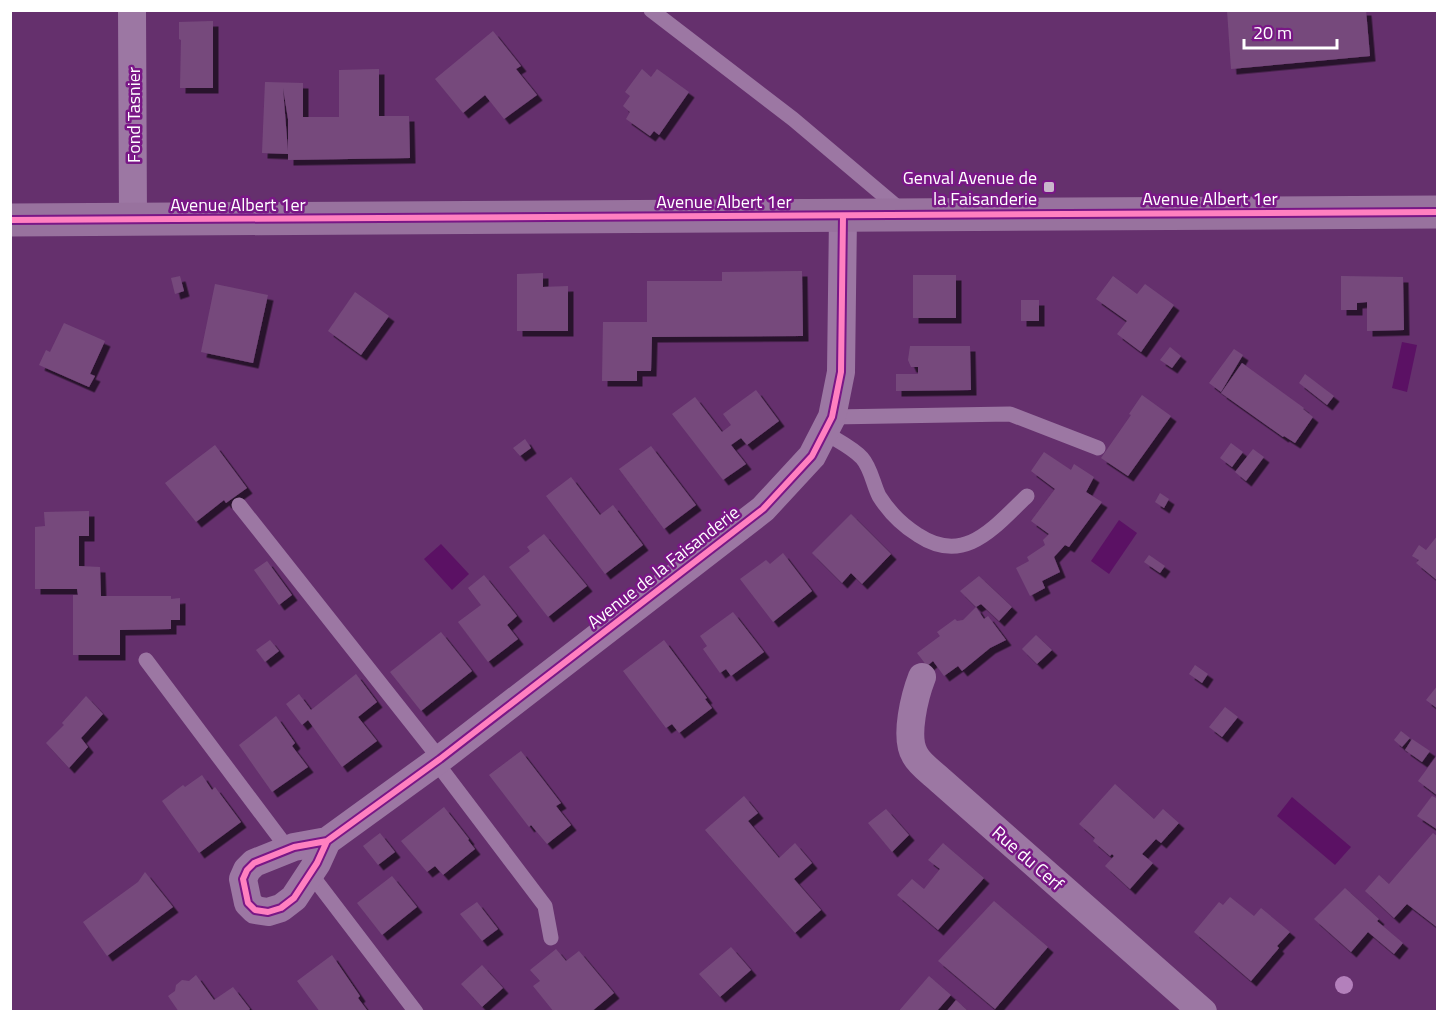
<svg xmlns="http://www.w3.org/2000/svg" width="1448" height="1022" viewBox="0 0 1448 1022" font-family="'Titillium Web',sans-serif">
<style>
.water{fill:#5b1164}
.building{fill:#764a7c;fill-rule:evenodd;filter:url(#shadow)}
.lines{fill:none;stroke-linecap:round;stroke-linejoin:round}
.lane{stroke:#9c77a3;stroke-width:15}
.street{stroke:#9c77a3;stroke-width:28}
.secondary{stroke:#98729e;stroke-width:33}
.cycleway-casing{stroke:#791786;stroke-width:10}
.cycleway{stroke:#ff80c0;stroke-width:6}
.tree{fill:#b380bb}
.poi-dot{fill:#c9b7cc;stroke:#791786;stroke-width:2}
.labels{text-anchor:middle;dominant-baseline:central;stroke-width:5;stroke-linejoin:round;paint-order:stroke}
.street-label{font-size:18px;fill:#fff;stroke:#791786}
.poi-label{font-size:18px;fill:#fff;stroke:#791786;text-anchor:end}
</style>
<defs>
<filter id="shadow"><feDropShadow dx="5.5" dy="5.5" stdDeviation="0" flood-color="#0009"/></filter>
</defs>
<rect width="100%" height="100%" fill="#65306d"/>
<g class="water">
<polygon points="1402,342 1417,345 1407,392 1392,388"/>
<polygon points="1119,520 1137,533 1109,574 1091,561"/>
<polygon points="441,544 469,574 452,590 424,559"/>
<polygon points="1292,797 1351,847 1335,865 1277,816"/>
</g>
<g class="building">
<polygon points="1227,10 1366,10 1370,56 1231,69"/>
<polygon points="213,21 213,88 180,88 181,40 179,39 179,22"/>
<polygon points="493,31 521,66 516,69 537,95 504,119 485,95 463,113 435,79"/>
<path d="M379,69V116H409L410,158L288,160V154L262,153L265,82L303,83V117H339V70ZM283,88L288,119V151Z"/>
<polygon points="642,69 651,77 657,69 689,92 659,135 654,131 650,136 626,119 630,112 623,106 630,96 625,92"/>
<polygon points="802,271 803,336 652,337 651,371 637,371 637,381 602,381 603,322 647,322 647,281 722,281 722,272"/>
<polygon points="543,273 543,287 568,286 568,331 517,331 517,274"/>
<rect x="913" y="275" width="43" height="43"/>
<polygon points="180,276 184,291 175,294 171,278"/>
<polygon points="1113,276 1137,294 1145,284 1174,305 1141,352 1117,334 1127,321 1096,299"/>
<polygon points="1341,276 1403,277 1404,330 1367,331 1367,302 1357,303 1357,310 1341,310"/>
<polygon points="215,284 268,295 253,363 201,352"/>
<polygon points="355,292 389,316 361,355 328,331"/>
<rect x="1021" y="300" width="18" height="21"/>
<polygon points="64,323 105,341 90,374 95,376 89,387 39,365 46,350 50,352"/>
<polygon points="910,346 970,346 971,390 896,391 896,374 918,374 918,367 911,367 908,360"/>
<polygon points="1170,347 1181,356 1172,368 1160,360"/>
<polygon points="1234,349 1243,355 1221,392 1209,383"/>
<polygon points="1242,363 1304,408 1303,409 1313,417 1295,443 1284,436 1283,437 1221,393"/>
<polygon points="1305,374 1334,396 1327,405 1299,383"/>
<polygon points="756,390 779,421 747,445 741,438 731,445 746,464 723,480 672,414 695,397 722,432 731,425 723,414"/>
<polygon points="1142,395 1171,416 1128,476 1101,458 1131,415 1129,414"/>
<polygon points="525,439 531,448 520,456 513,448"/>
<polygon points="1231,443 1243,452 1232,467 1220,458"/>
<polygon points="215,445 247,488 226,503 224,500 196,522 165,483"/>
<polygon points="651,446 696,505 664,529 619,469"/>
<polygon points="1253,449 1264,457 1246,481 1235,472"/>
<polygon points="1044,452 1071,470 1074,464 1094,477 1086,492 1102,502 1069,547 1065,545 1054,557 1060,572 1042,581 1045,588 1030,596 1016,568 1029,561 1027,557 1045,545 1043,540 1049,534 1031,521 1055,489 1031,471"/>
<polygon points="571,477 600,515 613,505 643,545 605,574 546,496"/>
<polygon points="1160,493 1169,499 1164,508 1155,502"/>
<polygon points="89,511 89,536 79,536 79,566 100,567 101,596 171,596 171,599 180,598 180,620 171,620 171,629 120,630 120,655 73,655 73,595 78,595 77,589 35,589 35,527 45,526 44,512"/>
<polygon points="851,514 891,554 862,584 851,573 842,583 812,553"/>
<polygon points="544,534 587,586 548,617 509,567 530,551 527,547"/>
<polygon points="1438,535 1438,581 1416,563 1419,560 1412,556 1419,545 1426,550"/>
<polygon points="783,553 812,591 773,622 740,579 766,560 770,564"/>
<polygon points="1149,555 1165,566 1160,573 1144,562"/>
<polygon points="267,561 292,595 279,605 254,570"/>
<polygon points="484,575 517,616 507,625 518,639 488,662 458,622 481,605 468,588"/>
<polygon points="979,576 1012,607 999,621 981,604 976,607 984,619 988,616 1006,640 990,648 962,671 958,666 944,676 933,661 927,666 917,653 940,636 937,632 955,619 957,621 963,620 976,607 960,591"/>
<polygon points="733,612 764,652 731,676 726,669 720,673 703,649 707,646 700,636"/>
<polygon points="441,632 472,671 421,711 390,672"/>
<polygon points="1036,635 1052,650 1037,664 1022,649"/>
<polygon points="270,640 279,651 265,662 256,650"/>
<polygon points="664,640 707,698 705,699 712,708 679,733 672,724 666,728 623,671"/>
<polygon points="1195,665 1208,674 1202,683 1189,674"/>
<polygon points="356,674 377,702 358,717 377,741 342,767 308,720 302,725 286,704 299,694 311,710"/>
<polygon points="1438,685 1438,709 1426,700"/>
<polygon points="86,696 103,714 81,738 88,747 69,768 46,743 64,725 62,723"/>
<polygon points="1225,707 1238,717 1222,737 1209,727"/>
<polygon points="276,716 295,743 292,746 308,767 272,792 239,745"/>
<polygon points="1401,731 1410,738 1402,747 1394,740"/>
<polygon points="1412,739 1430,751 1422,762 1405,750"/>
<polygon points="521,751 561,803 556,806 571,825 547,844 531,825 529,827 489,775"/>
<polygon points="1438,754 1438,796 1418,781"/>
<polygon points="202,775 212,790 215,787 241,822 199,853 162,801 183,785 185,787"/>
<polygon points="1115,784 1154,819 1163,809 1179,823 1161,843 1156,839 1142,854 1153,863 1130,889 1105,866 1114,856 1112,854 1110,856 1093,841 1095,838 1079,824"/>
<polygon points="744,796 758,813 748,821 779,858 795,843 812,863 794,879 821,910 795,933 705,830"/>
<polygon points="1432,796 1438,799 1438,830 1417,816"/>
<polygon points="444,807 469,839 468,840 475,849 443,875 435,866 427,872 401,841"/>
<polygon points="886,809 909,835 892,852 868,823"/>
<polygon points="380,833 395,852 378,865 363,846"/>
<polygon points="1433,833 1438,837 1438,928 1407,904 1394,918 1365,891 1379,875 1389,884"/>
<polygon points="943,843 984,878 938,930 897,895 912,879 924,889 940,869 928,860"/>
<polygon points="145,872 173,907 107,956 83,922 138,882"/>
<polygon points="392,876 417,907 382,935 357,903"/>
<polygon points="1345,888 1379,919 1377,921 1403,943 1394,954 1368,932 1351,952 1314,919"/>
<polygon points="1230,897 1254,916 1261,908 1290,932 1277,946 1279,948 1251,981 1194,932 1219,902 1223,905"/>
<polygon points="994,901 1048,947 995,1009 938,961"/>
<polygon points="477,902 498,929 482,941 460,914"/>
<polygon points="731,947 751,970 720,997 699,974"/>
<polygon points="556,949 566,961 579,951 614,993 591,1012 554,1012 533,986 540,981 530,970"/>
<polygon points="332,955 360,996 358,998 367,1010 365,1012 320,1012 297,981"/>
<polygon points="482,965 503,988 482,1007 461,984"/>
<polygon points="196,975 214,1000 233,987 250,1009 247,1012 179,1012 168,996 175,991 176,985 182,980 189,981"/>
<polygon points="929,976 951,995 936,1012 898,1012"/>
<polygon points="956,1000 969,1012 946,1012"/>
</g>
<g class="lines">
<g class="lane">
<polyline points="651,10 793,119 902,211"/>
<polyline points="832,417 1010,414 1098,448"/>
<path d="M824,432C836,440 852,447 862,458C871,468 873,484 879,496C889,512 902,525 918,535C965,566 994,527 1027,496"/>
<polyline points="239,505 440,759"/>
<polyline points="146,660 288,849"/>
<polyline points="436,762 545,906 551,938"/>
<polyline points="310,873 416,1012"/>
</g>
<g class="street">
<polyline points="132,10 133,220"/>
<path d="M922,677C915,695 904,737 915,755C920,765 934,774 941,781L1203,1012"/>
<polyline points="327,841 317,863 294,898 281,908 268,912 255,910 248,903 243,879 247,870 254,863 294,847 327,841 440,759 763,509 812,456 832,417 841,372 843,216"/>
</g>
<polyline class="secondary" points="10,220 1438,212"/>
<defs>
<g id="cycleway">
<polyline points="10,220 1438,212"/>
<polyline points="327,841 317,863 294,898 281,908 268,912 255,910 248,903 243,879 247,870 254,863 294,847 327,841 440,759 763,509 812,456 832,417 841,372 843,216"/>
</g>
</defs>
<use href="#cycleway" class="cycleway-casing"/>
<use href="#cycleway" class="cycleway"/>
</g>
<circle class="tree" cx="1344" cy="985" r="9"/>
<rect class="poi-dot" x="1043" y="181" width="12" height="12" rx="3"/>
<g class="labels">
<g class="street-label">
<text transform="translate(133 115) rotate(-90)">Fond Tasnier</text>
<text x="1210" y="198">Avenue Albert 1er</text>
<text x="724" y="201">Avenue Albert 1er</text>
<text x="238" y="204">Avenue Albert 1er</text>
<text transform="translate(663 567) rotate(-38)">Avenue de la Faisanderie</text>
<text transform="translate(1028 858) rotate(41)">Rue du Cerf</text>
</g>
<g class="poi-label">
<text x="1037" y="177">Genval Avenue de<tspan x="1037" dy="21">la Faisanderie</tspan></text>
</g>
</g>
<rect width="1448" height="1022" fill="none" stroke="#ffffff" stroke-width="24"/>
<path d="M1244 39v9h93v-9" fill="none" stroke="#ffffff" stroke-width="3"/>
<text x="1253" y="39" font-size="18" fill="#ffffff" stroke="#791786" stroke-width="4.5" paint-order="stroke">20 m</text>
</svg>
